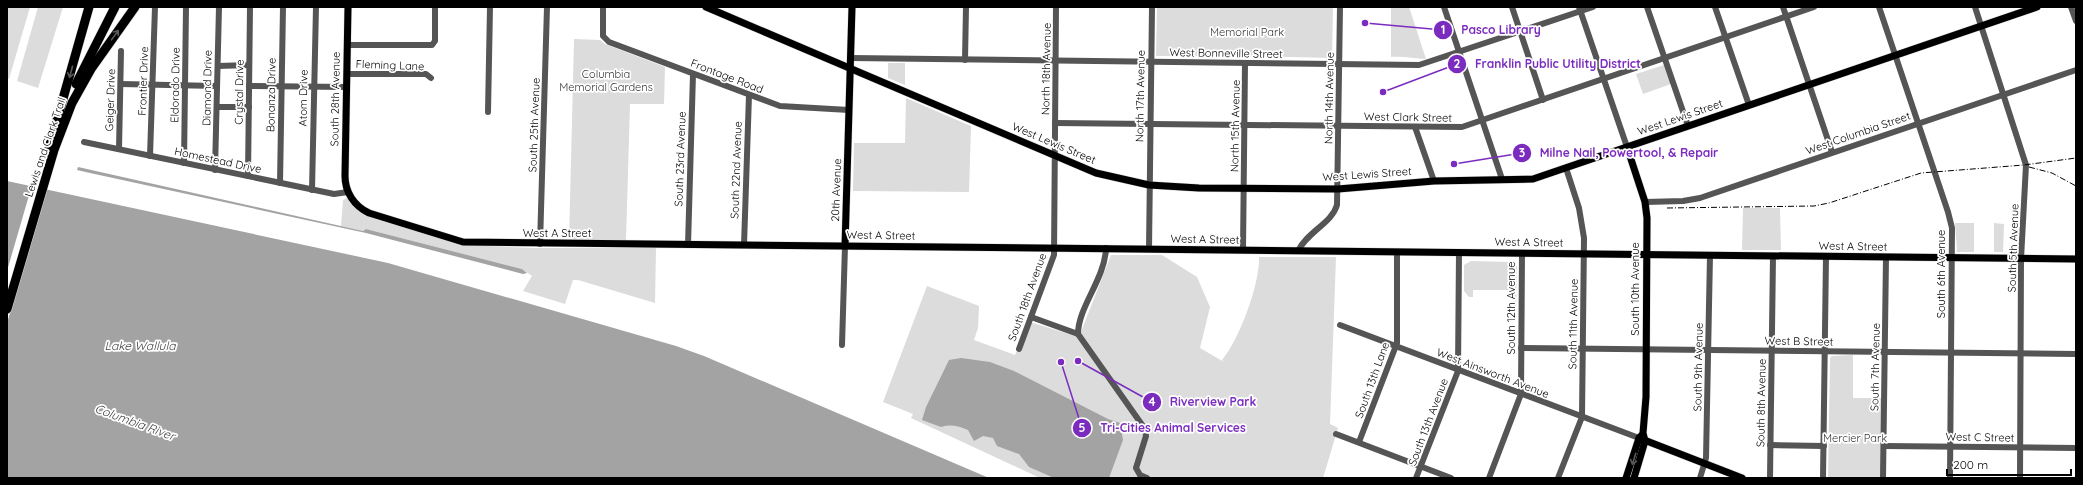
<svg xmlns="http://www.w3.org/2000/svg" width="2083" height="485" viewBox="0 0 2083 485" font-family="Quicksand,sans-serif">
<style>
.green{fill:#dcdcdc}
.water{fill:#a3a3a3}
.pier{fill:#fff}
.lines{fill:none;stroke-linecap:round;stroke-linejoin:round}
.major-casing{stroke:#dbdbdb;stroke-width:8}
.highway-casing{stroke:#dbdbdb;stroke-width:10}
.minor{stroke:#555;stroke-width:6}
.major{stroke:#000;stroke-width:7}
.highway{stroke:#000;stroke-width:9}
.rail{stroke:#000;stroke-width:1;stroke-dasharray:6 2 1 2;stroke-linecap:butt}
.oneway{stroke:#595959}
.labels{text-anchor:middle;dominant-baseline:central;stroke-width:3.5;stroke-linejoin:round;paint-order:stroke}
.park-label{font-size:11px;fill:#333;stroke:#fff}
.street-label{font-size:11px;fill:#000;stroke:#fff}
.water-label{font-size:12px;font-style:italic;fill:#444;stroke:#fff}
.leader{fill:none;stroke:#7b2cbf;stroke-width:1.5}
.callout-dot{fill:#7b2cbf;stroke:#fff;stroke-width:1.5}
.mark-label{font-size:12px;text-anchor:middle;font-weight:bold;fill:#fff}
.callout-label{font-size:12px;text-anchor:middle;font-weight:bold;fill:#7b2cbf;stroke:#fff;stroke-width:3.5;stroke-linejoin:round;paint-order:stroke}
</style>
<rect width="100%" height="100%" fill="#fff"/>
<g class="green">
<polygon points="7,7 30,7 9,79 7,79"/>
<polygon points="38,7 63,7 38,88 17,81"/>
<polygon points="1157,7 1333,7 1332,58 1255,56 1156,56"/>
<path d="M1391,7H1409L1426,59C1414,59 1404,56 1391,57Z"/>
<polygon points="574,39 600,40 605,44 665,67 664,104 630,104 626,240 569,241"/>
<polygon points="888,63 905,63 905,85 888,78"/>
<polygon points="1664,65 1671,84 1643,94 1636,74"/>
<polygon points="906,98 971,126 969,192 853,191 854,143 905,143"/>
<polygon points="347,198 355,208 366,215 464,245 534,248 656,248 655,303 578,280 573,280 565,304 523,291 532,276 522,269 366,229 363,231 341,226 343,200"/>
<polygon points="1743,208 1780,208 1781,250 1742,250"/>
<polygon points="1974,223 1974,252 1957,252 1955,223"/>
<polygon points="1994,223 2004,224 2003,252 1994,252"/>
<path d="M1111,255H1162L1197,277L1210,307L1200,348L1224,362L1222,360C1239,340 1260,284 1259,257H1336L1330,424L1338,428L1323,478H1040L911,418L913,414L883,402L927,286L979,306L978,328L974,340L1015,355L1030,322L1079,337Z"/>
<polygon points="1471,261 1510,262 1517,266 1516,318 1514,318 1514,290 1473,290 1473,297 1469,297 1464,291 1464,265"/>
<polygon points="1853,355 1853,398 1881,398 1881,478 1828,478 1830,358 1832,356"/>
</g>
<g class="water">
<polygon points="78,167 363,231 366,229 522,269 527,273 523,274 366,233 90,173 77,170"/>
<polygon points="7,181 388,263 676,346 704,356 989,478 7,478"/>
<path d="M961,358L990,362L1014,371L1108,419L1120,423L1123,440L1109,478H1054L1029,467L1019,454L997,446L993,438L983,436L974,441L968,430C959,426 950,424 941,427L922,420L926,407L949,360Z"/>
</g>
<polygon class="pier" points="32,185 47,188 7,323 7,271"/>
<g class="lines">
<defs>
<g id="major">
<path d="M348,7L345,176C345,192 354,206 369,213L463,242L2076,259"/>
<polyline points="706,7 1096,173 1149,185 1199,188 1338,189 1434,181 1533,179 2037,7"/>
<polyline points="1627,147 1645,202 1647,218 1646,397 1643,433 1645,441 1634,478"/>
<polyline points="845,246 852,7"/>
<polyline points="1639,438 1742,478"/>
<polyline points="1626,478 1639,438 1642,435"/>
</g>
<g id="highway">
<polyline points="76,84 115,7"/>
<polyline points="49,148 89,7"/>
<polyline points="7,309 54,150 72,103 91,69 135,7"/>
</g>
</defs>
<use href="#major" class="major-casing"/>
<use href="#highway" class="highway-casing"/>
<g class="minor">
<polyline points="603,7 603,36 609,42 780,106 849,110"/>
<polyline points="1444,7 1502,179"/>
<polyline points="1512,7 1543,100"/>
<polyline points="1579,7 1627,147"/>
<polyline points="1647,7 1688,126"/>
<polyline points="1715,7 1749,105"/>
<polyline points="1783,7 1832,152"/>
<polyline points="1879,7 1948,212 1952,228 1950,478"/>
<polyline points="1975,7 2026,165 2021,259 2020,478"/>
<polyline points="2071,7 2076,21"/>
<polyline points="348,45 432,45 435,41 435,7"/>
<polyline points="851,58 1419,65 1593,7"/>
<polyline points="965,60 966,7"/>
<polyline points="218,66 249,65"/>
<polyline points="347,74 426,74 431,78"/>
<polyline points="121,84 217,86"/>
<polyline points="249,86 347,87"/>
<polyline points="217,107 249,107"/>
<polyline points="488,112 490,7"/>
<polyline points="1055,123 1462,127 1814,7"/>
<polyline points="1415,127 1434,181"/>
<polyline points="84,142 334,194 348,192"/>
<polyline points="119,149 121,51"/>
<polyline points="150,156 155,7"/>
<polyline points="184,163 186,7"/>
<polyline points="215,170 219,7"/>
<polyline points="248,176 250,7"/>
<polyline points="280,183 283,7"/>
<polyline points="312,190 316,7"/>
<polyline points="1645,202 1683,201 1700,198 2076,70"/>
<polyline points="540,244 547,7"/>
<polyline points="688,245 693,74"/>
<polyline points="744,245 749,95"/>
<path d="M1106,248C1105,279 1078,307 1078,334L1145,429L1146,436L1136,468L1140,475L1147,478"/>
<polyline points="1149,249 1152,7"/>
<polyline points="1243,250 1245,63"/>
<path d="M1298,251C1307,232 1332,223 1337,205L1340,7"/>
<polyline points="1031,317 1078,334"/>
<polyline points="1340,325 1639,438"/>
<polyline points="842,345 845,246"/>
<polyline points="1521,348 2076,354"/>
<polyline points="1019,349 1054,255 1056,7"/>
<polyline points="1336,434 1451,478"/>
<polyline points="1359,442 1397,343 1397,252"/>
<polyline points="1770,445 1824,446"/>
<polyline points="1884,446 2076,448"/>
<polyline points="1416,478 1458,371 1459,252"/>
<polyline points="1489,478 1521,394 1522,253"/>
<polyline points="1558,478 1582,417 1584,238 1579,208 1566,168"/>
<polyline points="1700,478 1706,458 1710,255"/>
<polyline points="1770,478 1773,256"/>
<polyline points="1823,478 1826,256"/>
<polyline points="1883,478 1886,257"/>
</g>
<use href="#major" class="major"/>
<use href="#highway" class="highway"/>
<g class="rail">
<polyline points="2029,167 2052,173 2076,186"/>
<polyline points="1667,208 1814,206 1829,203 1921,173 2024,165 2076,158"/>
</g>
</g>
<defs><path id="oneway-shaft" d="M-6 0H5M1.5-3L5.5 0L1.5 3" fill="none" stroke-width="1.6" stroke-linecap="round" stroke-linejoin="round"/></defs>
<g class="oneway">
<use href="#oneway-shaft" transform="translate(115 35) rotate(-54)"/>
<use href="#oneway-shaft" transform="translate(71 72) rotate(105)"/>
<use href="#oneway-shaft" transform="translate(1634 459) rotate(107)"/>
</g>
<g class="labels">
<g class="park-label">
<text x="1247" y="32">Memorial Park</text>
<text x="606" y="74">Columbia<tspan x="606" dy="13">Memorial Gardens</tspan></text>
<text x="1855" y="438">Mercier Park</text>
</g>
<g class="street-label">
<text transform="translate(1226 53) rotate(1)">West Bonneville Street</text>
<text transform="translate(390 65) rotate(2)">Fleming Lane</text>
<text transform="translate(1046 69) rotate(-89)">North 18th Avenue</text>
<text transform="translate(727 76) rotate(21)">Frontage Road</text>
<text transform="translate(143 81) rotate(-88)">Frontier Drive</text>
<text transform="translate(175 85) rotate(-89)">Eldorado Drive</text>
<text transform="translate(207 88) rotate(-89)">Diamond Drive</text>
<text transform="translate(239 92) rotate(-89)">Crystal Drive</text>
<text transform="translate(271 95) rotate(-89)">Bonanza Drive</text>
<text transform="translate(1140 96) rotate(-89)">North 17th Avenue</text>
<text transform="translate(303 98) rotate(-89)">Atom Drive</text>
<text transform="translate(1329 98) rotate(-89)">North 14th Avenue</text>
<text transform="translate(335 99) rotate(-89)">South 28th Avenue</text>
<text transform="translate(110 100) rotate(-88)">Geiger Drive</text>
<text transform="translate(1408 117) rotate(1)">West Clark Street</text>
<text transform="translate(1680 117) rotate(-19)">West Lewis Street</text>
<text transform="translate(534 125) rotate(-88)">South 25th Avenue</text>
<text transform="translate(1235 126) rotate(-89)">North 15th Avenue</text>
<text transform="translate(1858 133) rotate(-19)">West Columbia Street</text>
<text transform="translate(1054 143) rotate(23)">West Lewis Street</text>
<text transform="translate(45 147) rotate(-71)">Lewis and Clark Trail</text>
<text transform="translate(680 159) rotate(-88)">South 23rd Avenue</text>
<text transform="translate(218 160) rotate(12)">Homestead Drive</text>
<text transform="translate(736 170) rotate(-88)">South 22nd Avenue</text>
<text transform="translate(1367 174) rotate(-4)">West Lewis Street</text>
<text transform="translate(836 190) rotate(-88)">20th Avenue</text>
<text x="557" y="233">West A Street</text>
<text transform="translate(881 235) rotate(1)">West A Street</text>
<text transform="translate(1205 239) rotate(1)">West A Street</text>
<text transform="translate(1529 242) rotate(1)">West A Street</text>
<text transform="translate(1853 246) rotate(1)">West A Street</text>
<text transform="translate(2013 248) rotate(-88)">South 5th Avenue</text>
<text transform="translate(1941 274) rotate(-90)">South 6th Avenue</text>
<text transform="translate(1635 289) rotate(-90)">South 10th Avenue</text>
<text transform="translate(1027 297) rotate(-70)">South 18th Avenue</text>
<text transform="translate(1511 308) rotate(-90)">South 12th Avenue</text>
<text transform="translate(1573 324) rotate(-89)">South 11th Avenue</text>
<text transform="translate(1799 341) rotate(1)">West B Street</text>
<text transform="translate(1698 367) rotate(-89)">South 9th Avenue</text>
<text transform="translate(1875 367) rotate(-89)">South 7th Avenue</text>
<text transform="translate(1493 373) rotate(21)">West Ainsworth Avenue</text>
<text transform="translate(1372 380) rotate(-70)">South 13th Lane</text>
<text transform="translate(1761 403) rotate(-89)">South 8th Avenue</text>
<text transform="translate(1428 422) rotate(-69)">South 13th Avenue</text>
<text transform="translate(1980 437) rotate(1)">West C Street</text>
</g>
<g class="water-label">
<text x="140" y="345">Lake Wallula</text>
<text transform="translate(135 422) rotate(20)">Columbia River</text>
</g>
</g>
<path class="leader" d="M1365 23L1443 30M1383 92L1457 64M1454 164L1522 153M1078 361L1152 402M1061 362L1082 428"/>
<g class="callout-dot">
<circle cx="1365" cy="23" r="4"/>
<circle cx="1383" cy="92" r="4"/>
<circle cx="1454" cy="164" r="4"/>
<circle cx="1078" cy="361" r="4"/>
<circle cx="1061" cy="362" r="4"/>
<circle cx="1443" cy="30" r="10"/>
<circle cx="1457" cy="64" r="10"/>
<circle cx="1522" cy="153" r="10"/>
<circle cx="1152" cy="402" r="10"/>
<circle cx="1082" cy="428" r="10"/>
</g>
<g class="mark-label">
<text x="1443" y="34">1</text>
<text x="1457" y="68">2</text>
<text x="1522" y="157">3</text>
<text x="1152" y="406">4</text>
<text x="1082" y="432">5</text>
</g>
<g class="callout-label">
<text x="1501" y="34">Pasco Library</text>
<text x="1558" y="68">Franklin Public Utility District</text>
<text x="1629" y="157">Milne Nail, Powertool, &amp; Repair</text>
<text x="1213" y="406">Riverview Park</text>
<text x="1173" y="432">Tri-Cities Animal Services</text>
</g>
<rect width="2083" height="485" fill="none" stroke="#000000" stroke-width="16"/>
<path d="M1947 469v6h124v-6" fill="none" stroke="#000000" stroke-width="2"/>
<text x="1953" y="469" font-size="12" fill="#000000" stroke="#ffffff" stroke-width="3" paint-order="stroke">200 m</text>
</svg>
